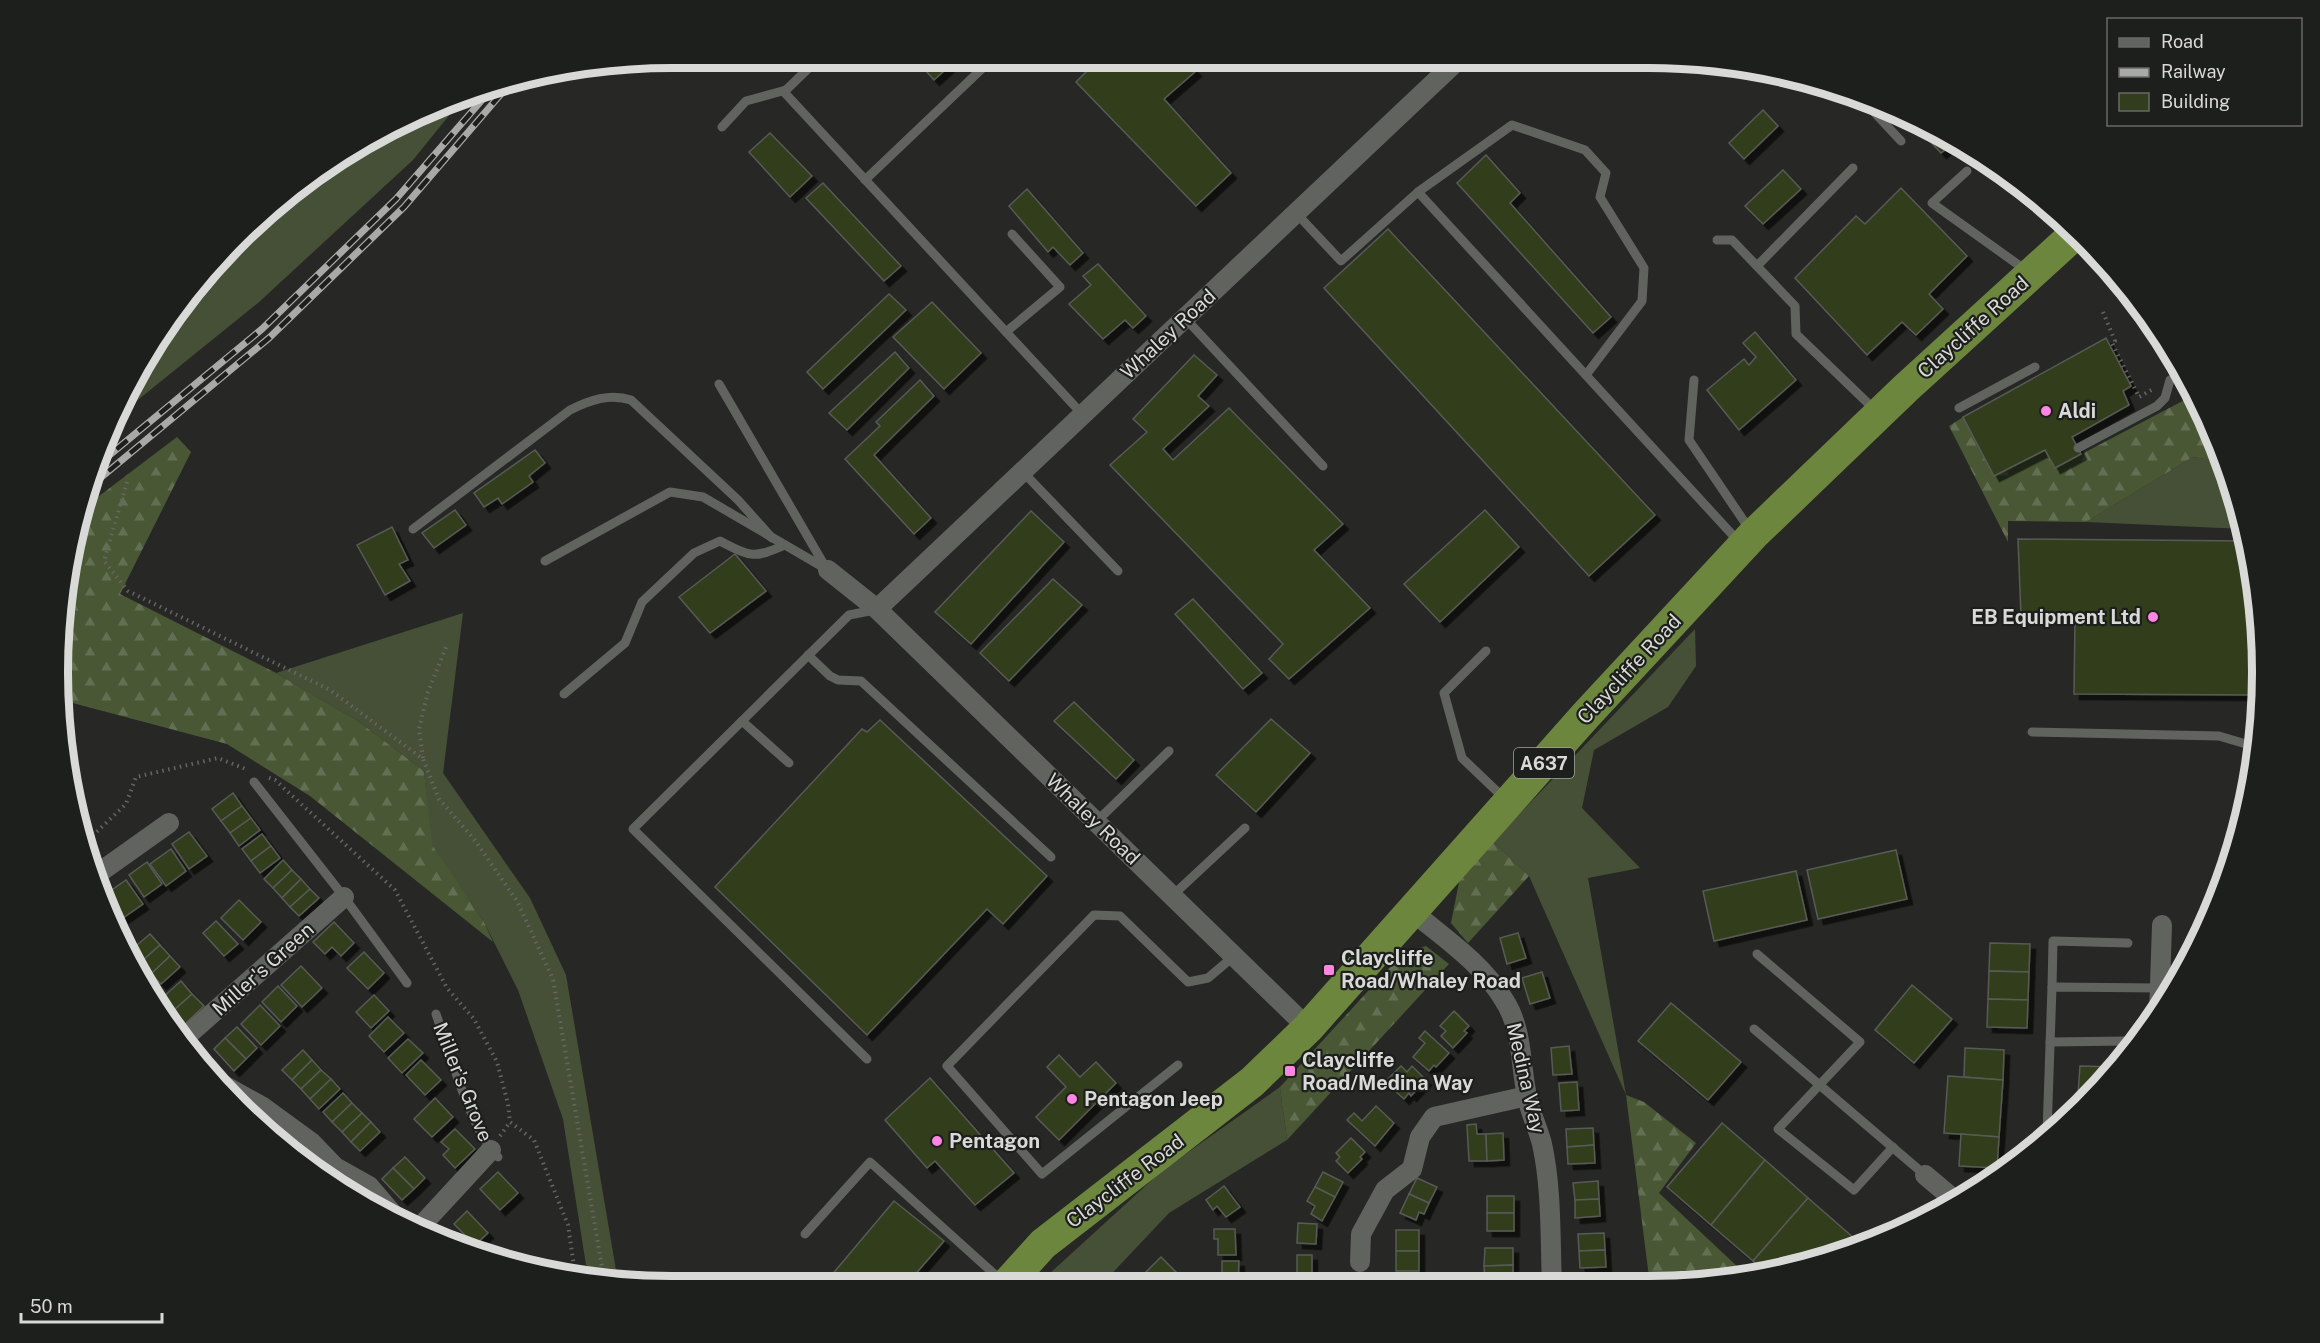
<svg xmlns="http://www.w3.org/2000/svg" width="2320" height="1343" viewBox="0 0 2320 1343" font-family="'Public Sans',sans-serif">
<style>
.grass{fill:#465037}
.forest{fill:url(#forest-firs)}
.building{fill:#313d1c;stroke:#585a56;stroke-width:1.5;filter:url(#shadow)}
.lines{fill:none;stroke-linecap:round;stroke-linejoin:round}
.path{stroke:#656663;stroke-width:4;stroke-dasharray:1.5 4.5;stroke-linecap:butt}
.service{stroke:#61635f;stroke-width:9}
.minor{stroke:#61635f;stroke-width:20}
.trunk{stroke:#6c863e;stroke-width:32}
.rail-casing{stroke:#a9aaa7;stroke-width:7}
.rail{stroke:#1d1f1c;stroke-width:4.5;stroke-dasharray:14;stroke-linecap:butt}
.poi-dot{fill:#fd86e2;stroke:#1d1f1c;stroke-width:2}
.labels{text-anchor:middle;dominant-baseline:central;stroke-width:4.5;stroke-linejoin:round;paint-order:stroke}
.shield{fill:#1d1f1c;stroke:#a1a29f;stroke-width:1.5}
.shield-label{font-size:18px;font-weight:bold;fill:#d9dad7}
.street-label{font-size:20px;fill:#d9dad7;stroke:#1d1f1c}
.poi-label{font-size:20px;font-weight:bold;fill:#d9dad7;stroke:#1d1f1c;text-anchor:start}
.rim{fill:none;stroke:#d9dad7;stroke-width:8}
</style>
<defs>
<pattern id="forest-firs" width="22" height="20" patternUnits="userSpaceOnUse" patternTransform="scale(1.5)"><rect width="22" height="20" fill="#495735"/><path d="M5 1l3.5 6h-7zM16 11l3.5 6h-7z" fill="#636f52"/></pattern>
<filter id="shadow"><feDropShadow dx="5.5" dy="5.5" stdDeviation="0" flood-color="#0009"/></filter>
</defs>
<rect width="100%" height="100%" fill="#272825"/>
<g class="grass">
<polygon points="468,92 413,160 258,303 113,420 120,400 152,345 226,263 316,172 399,121"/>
<polygon points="2193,457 2224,462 2244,529 2086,522"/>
<polygon points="463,613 443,773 530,898 566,975 618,1282 609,1280 586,1265 563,1119 518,990 484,922 431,845 424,771 358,721 276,673"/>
<polygon points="1695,629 1696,666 1668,707 1594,750 1582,808 1640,868 1588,878 1626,1095 1529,876 1493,842"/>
<polygon points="1280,1087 1287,1140 1169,1213 1101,1285 1037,1285 1163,1170"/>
</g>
<g class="forest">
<polygon points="2194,395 2216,436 2224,462 2193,457 2086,522 2008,521 2008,542 1949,426 1963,417 1994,476 2045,450 2055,468"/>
<polygon points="177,437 191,452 120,594 276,673 358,721 424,771 432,845 484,922 493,942 310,796 227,744 69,702 60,702 57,672 78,512"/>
<polygon points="1493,842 1529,876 1468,943 1451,923 1460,877"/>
<polygon points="1426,946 1449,964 1287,1140 1280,1087 1403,953"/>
<polygon points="1626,1095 1644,1102 1696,1143 1659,1193 1740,1269 1741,1274 1689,1285 1650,1285"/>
</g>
<g class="building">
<polygon points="1098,60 1185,60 1196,71 1164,99 1231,173 1196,206 1076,82"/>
<polygon points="917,61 955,61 934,80"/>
<polygon points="1763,110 1778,126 1744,159 1729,143"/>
<polygon points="1912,122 1954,143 1941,153"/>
<polygon points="770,133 812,176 790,197 749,152"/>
<polygon points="1486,155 1520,193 1510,203 1611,317 1593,333 1457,183"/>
<polygon points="1783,170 1801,189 1763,224 1745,206"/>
<polygon points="823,183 901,266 884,281 806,198"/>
<polygon points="1901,188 1967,256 1929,294 1943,309 1916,335 1902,322 1867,355 1795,278 1856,216 1865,224"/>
<polygon points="1027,189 1083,253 1070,265 1053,247 1048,252 1009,206"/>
<polygon points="1388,229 1655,515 1589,576 1324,288"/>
<polygon points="1098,264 1146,316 1133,328 1125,320 1103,339 1069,304 1091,285 1083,276"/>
<polygon points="889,294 906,310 823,389 807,372"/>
<polygon points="932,302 981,353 944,389 893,337"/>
<polygon points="1755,332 1796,380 1739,430 1707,390 1744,359 1749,365 1756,357 1743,343"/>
<polygon points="2106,338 2131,386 2123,391 2129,405 2072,437 2081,454 2055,468 2045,450 1994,476 1963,417"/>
<polygon points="895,352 909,368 847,430 829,413"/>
<polygon points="1194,355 1217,375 1198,396 1209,406 1163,449 1173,460 1229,408 1343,524 1314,550 1370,608 1289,679 1269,659 1283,644 1110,465 1147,432 1133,419"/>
<polygon points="920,380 934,396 874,455 931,518 914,534 845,459 880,426 876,422"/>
<polygon points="535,450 545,463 529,476 533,482 502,504 498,498 484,507 474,493"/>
<polygon points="455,510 466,525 434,548 422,533"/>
<polygon points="1485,510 1519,547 1440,622 1404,584"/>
<polygon points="1031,511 1064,542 971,644 935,612"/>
<polygon points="392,527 408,560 399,564 410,581 385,595 357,545"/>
<polygon points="2018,539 2248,541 2251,551 2263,671 2261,695 2074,694 2075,619 2021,616"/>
<polygon points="735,554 766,591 710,633 679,597"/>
<polygon points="1053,579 1082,605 1009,681 980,653"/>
<polygon points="1193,599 1262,673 1243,689 1175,614"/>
<polygon points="1074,702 1134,760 1116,779 1054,721"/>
<polygon points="1271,719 1310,753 1256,812 1216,775"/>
<polygon points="880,720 1047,876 1003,924 987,909 867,1035 715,887 862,729 867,732"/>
<polygon points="233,793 242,806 221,821 212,809"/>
<polygon points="242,806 251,818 230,833 221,821"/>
<polygon points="251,818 260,830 239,846 230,833"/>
<polygon points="189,832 207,856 189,869 172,844"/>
<polygon points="262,834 271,846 251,861 242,849"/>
<polygon points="271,846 280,858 260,873 251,861"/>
<polygon points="171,849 186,871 166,886 150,864"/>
<polygon points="1896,850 1907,899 1818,919 1807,870"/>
<polygon points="283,860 292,870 273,888 264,879"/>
<polygon points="147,862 162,884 144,897 129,875"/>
<polygon points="292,870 301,879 282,898 273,888"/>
<polygon points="1796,871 1807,920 1714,941 1703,891"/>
<polygon points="301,879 310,889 290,907 282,898"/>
<polygon points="126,880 143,904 123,918 106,894"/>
<polygon points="310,889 319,898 299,916 290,907"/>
<polygon points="239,900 261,922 243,940 221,918"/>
<polygon points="216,921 238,944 224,956 203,933"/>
<polygon points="334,922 354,943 341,956 332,947 325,954 313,942"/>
<polygon points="2191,929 2204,929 2190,955"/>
<polygon points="1518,933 1526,958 1507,964 1500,938"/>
<polygon points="150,934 160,945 141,962 130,951"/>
<polygon points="1990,943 2030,944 2029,972 1989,971"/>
<polygon points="160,945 170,956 151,974 141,962"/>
<polygon points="364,952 384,973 368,989 347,968"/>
<polygon points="170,956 180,967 161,984 151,974"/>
<polygon points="301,966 322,988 302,1007 281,985"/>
<polygon points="1989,971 2029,972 2028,1000 1988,999"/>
<polygon points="1542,972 1550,998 1530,1004 1522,978"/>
<polygon points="181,981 192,994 173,1011 162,998"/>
<polygon points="1912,985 1952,1019 1914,1063 1875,1030"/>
<polygon points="278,986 297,1006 281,1022 262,1002"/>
<polygon points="192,994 204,1006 185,1024 173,1011"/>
<polygon points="374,995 389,1011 371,1028 356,1012"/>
<polygon points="1988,999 2028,1000 2027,1028 1987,1027"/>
<polygon points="1671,1003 1741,1062 1708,1100 1638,1041"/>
<polygon points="260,1005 280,1026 261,1045 241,1024"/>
<polygon points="1454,1011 1469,1026 1464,1031 1467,1033 1453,1048 1441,1036 1446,1031 1440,1026"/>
<polygon points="388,1017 404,1033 384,1052 369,1036"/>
<polygon points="237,1027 257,1048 246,1059 225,1038"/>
<polygon points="1425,1031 1449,1053 1436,1067 1434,1065 1429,1071 1413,1057 1425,1043 1419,1038"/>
<polygon points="225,1038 246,1059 234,1071 214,1049"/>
<polygon points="408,1039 423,1053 402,1073 388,1058"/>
<polygon points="1569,1046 1572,1074 1553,1075 1551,1048"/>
<polygon points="1965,1048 2004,1050 2003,1080 1964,1077"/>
<polygon points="303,1050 312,1060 292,1080 282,1070"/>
<polygon points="1059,1055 1080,1077 1096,1062 1116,1083 1059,1140 1036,1117 1066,1087 1047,1067"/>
<polygon points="312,1060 321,1070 301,1089 292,1080"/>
<polygon points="421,1060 441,1080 425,1095 406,1075"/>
<polygon points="1401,1066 1407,1072 1412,1066 1426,1080 1411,1096 1409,1093 1404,1099 1385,1082"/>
<polygon points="2080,1066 2115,1067 2092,1095 2078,1094"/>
<polygon points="321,1070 331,1079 310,1099 301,1089"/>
<polygon points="1948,1076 2003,1080 1999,1137 1944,1133"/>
<polygon points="930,1078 1014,1173 975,1205 935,1161 927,1168 885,1120"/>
<polygon points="331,1079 340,1089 319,1109 310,1099"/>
<polygon points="1577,1082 1579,1110 1561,1111 1559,1083"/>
<polygon points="343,1093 352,1103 332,1122 323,1112"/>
<polygon points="2078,1094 2092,1095 2078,1110"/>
<polygon points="435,1098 453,1117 432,1137 414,1119"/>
<polygon points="352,1103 362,1113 342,1132 332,1122"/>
<polygon points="1376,1106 1394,1123 1375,1146 1347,1120 1354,1113 1362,1121"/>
<polygon points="362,1113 371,1122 351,1142 342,1132"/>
<polygon points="371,1122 380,1132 360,1151 351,1142"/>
<polygon points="1722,1123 1765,1160 1711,1225 1667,1187"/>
<polygon points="1476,1124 1477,1134 1486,1134 1487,1161 1469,1161 1467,1125"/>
<polygon points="1593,1128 1594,1145 1567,1147 1566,1129"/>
<polygon points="455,1129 475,1149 455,1168 443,1155 449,1149 441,1142"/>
<polygon points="1503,1133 1504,1160 1487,1161 1486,1134"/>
<polygon points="1961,1134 1999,1137 1997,1168 1959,1166"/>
<polygon points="1351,1138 1365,1152 1360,1157 1362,1159 1348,1173 1336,1161 1340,1157 1336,1153"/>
<polygon points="1594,1145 1595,1163 1568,1164 1567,1147"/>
<polygon points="405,1157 425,1178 414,1189 393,1168"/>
<polygon points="1765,1160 1808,1198 1753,1261 1711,1225"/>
<polygon points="393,1168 414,1189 402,1200 382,1179"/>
<polygon points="498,1172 518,1193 500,1210 480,1189"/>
<polygon points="1323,1172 1343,1182 1335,1197 1315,1187"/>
<polygon points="1417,1178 1437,1187 1429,1203 1409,1194"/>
<polygon points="1598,1181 1599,1199 1575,1200 1573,1183"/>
<polygon points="1224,1186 1240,1207 1226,1217 1217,1206 1213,1210 1206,1200"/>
<polygon points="1315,1187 1335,1197 1322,1221 1311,1214 1315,1206 1307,1201"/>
<polygon points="1409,1194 1429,1203 1424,1214 1419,1212 1416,1220 1400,1213"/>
<rect x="1487" y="1196" width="27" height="17"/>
<polygon points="1808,1198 1863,1246 1846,1253 1763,1270 1753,1261"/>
<polygon points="1599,1199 1600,1216 1575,1218 1575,1200"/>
<polygon points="894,1201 944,1241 906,1285 839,1285 830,1277"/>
<polygon points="467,1211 488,1233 475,1245 454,1224"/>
<rect x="1487" y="1213" width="27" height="18"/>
<polygon points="1298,1223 1317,1224 1316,1244 1297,1243"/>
<polygon points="1214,1229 1235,1229 1236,1255 1218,1255 1218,1239 1214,1239"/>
<rect x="1396" y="1230" width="23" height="21"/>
<polygon points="1604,1233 1605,1250 1579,1251 1578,1234"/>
<polygon points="460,1235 474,1249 471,1252 452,1243"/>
<polygon points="1485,1248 1513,1248 1513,1265 1484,1266"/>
<polygon points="1605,1250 1606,1267 1580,1268 1579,1251"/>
<rect x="1396" y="1251" width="23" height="20"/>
<polygon points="1297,1255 1312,1255 1312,1277 1305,1277 1305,1283 1297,1283"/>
<polygon points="1161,1257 1177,1273 1165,1285 1152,1285 1143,1275"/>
<polygon points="1222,1261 1239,1261 1238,1285 1214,1285 1214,1276 1222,1276"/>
<polygon points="1513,1265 1513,1283 1485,1283 1484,1266"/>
</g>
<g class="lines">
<g class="path">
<polyline points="220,258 257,219"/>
<polyline points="2103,312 2115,341 2112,343 2139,397 2153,389"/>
<polyline points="2181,391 2192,391"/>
<polyline points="127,482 104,561 128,591 330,690 423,759 439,799 474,839 517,901 553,979 604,1279"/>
<polyline points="423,758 419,729 428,692 446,647"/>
<polyline points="269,778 275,780 395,890 447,988 474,1019 497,1062 508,1104 510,1122 534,1140 568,1225 575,1273"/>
<polyline points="83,843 87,841 126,804 136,777 218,758 248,770"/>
<polyline points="500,1136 510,1122"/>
</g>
<g class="service">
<polyline points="816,61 784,92 1083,415"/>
<polyline points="1859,96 1901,141"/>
<polyline points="722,127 746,101 786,90 784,92"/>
<polyline points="1967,171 1932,203 2027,271"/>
<polyline points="865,180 990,61"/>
<polyline points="1418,192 1512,125 1585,150 1606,173 1600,197 1644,268 1642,301 1586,375"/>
<polyline points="1296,213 1341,261 1418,192 1739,542"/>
<polyline points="1717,240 1732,240 1795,306 1796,334 1875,410"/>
<polyline points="1757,266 1853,168"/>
<polyline points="1185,318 1323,466"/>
<polyline points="1006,332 1060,287 1012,234"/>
<polyline points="1694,380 1689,440 1750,530"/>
<polyline points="719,384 826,568"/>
<polyline points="1959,408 2035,367"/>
<polyline points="2078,448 2157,406 2165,398 2170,380"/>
<polyline points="1023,472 1118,571"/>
<path d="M413,529L570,410C590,400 610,393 631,400L738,500L772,538"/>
<polyline points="545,561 670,492 703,497 828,570"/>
<polyline points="1486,651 1444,693 1462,758 1505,799"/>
<polyline points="808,655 830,676 838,680 861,681 1051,857"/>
<path d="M564,694L625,643L642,602L694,553L720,541C751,557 753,559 785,545"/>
<polyline points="742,721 789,763"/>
<polyline points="2032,732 2219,736 2256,747"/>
<polyline points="254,782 344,897 407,983"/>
<polyline points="1096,822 1169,751"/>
<polyline points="1172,896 1245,828"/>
<polyline points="1757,954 1860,1042 1778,1129 1854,1190 1893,1147"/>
<polyline points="2052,987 2053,941 2128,943"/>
<path d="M436,1014C449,1050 472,1134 498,1157"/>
<polyline points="1754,1029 1925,1175"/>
<polyline points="2050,1042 2127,1041"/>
<polyline points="867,1059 633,829 849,615 875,610"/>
<polyline points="1178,1065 1042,1174 947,1066 1094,915 1120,916 1188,982 1208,978 1234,956"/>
<polyline points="2047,1133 2052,987 2160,988"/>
<polyline points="805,1234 870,1162 1002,1281"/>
</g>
<g class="minor">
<polyline points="828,570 877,609 1308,1028"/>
<polyline points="877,609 1459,59"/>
<polyline points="93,877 169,823"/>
<path d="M1413,912C1444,938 1483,964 1504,1000C1523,1029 1520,1064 1527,1096C1530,1113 1538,1128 1542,1144C1552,1189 1550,1239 1552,1285"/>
<polyline points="2159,1014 2162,925"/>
<polyline points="181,1041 344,897"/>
<polyline points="218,1082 263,1107 311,1142 335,1167 369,1186 392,1213"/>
<polyline points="1925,1175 1957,1202"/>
<polyline points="420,1227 491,1150"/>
<polyline points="1360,1262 1361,1234 1385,1190 1412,1169 1420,1137 1434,1117 1527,1096"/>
</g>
<polyline class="trunk" points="1006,1285 1043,1244 1252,1082 1308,1028 1586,715 1753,535 1906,388 2077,232"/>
<defs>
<g id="rail">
<polyline points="95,467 262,329 396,199 495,85"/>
<polyline points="87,489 269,338 404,207 513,80"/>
</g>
</defs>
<use href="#rail" class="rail-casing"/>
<use href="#rail" class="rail"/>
</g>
<g class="poi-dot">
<circle cx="2046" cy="411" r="6"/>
<circle cx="2153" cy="617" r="6"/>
<rect x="1323" y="964" width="12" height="12" rx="3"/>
<rect x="1284" y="1065" width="12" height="12" rx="3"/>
<circle cx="1072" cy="1099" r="6"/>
<circle cx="937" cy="1141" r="6"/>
</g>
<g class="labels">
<rect class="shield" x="1514" y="748" width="60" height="30" rx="4.5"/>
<g class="shield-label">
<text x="1544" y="763">A637</text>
</g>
<g class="street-label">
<text transform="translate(1973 327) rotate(-42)">Claycliffe Road</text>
<text transform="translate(1168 334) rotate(-43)">Whaley Road</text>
<text transform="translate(1629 669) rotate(-47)">Claycliffe Road</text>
<text transform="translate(1093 819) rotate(44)">Whaley Road</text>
<text transform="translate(263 969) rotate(-42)">Miller's Green</text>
<text transform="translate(1526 1078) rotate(77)">Medina Way</text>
<text transform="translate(463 1082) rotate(68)">Miller's Grove</text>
<text transform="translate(1125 1181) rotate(-37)">Claycliffe Road</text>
</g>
<g class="poi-label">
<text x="2058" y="411">Aldi</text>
<text x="2141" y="617" text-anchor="end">EB Equipment Ltd</text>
<text x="1341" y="958">Claycliffe<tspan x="1341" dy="23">Road/Whaley Road</tspan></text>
<text x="1302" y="1060">Claycliffe<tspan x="1302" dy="23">Road/Medina Way</tspan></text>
<text x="1084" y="1099">Pentagon Jeep</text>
<text x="949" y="1141">Pentagon</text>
</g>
</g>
<path d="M0 0H2320V1343H0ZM672 68H1648A604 604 0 0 1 2252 672V672A604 604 0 0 1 1648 1276H672A604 604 0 0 1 68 672V672A604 604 0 0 1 672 68Z" fill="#1d1f1c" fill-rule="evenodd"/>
<path class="rim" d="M672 68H1648A604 604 0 0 1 2252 672V672A604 604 0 0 1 1648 1276H672A604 604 0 0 1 68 672V672A604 604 0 0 1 672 68Z"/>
<rect x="2107" y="18" width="195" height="108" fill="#1d1f1c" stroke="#686a67" stroke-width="1.5"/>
<rect x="2119" y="38" width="30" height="9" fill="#61635f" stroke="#686a67" stroke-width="1.5"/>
<text x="2161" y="48" font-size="18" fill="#d9dad7">Road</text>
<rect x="2119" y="68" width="30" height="9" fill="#a9aaa7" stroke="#686a67" stroke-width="1.5"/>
<text x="2161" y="78" font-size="18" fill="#d9dad7">Railway</text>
<rect x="2119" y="93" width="30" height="18" fill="#313d1c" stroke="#686a67" stroke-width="1.5"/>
<text x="2161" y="108" font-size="18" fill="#d9dad7">Building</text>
<path d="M21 1313v9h141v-9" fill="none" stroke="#d9dad7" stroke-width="3"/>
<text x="30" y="1313" font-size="18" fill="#d9dad7" stroke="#1d1f1c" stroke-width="4.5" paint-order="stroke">50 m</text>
</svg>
